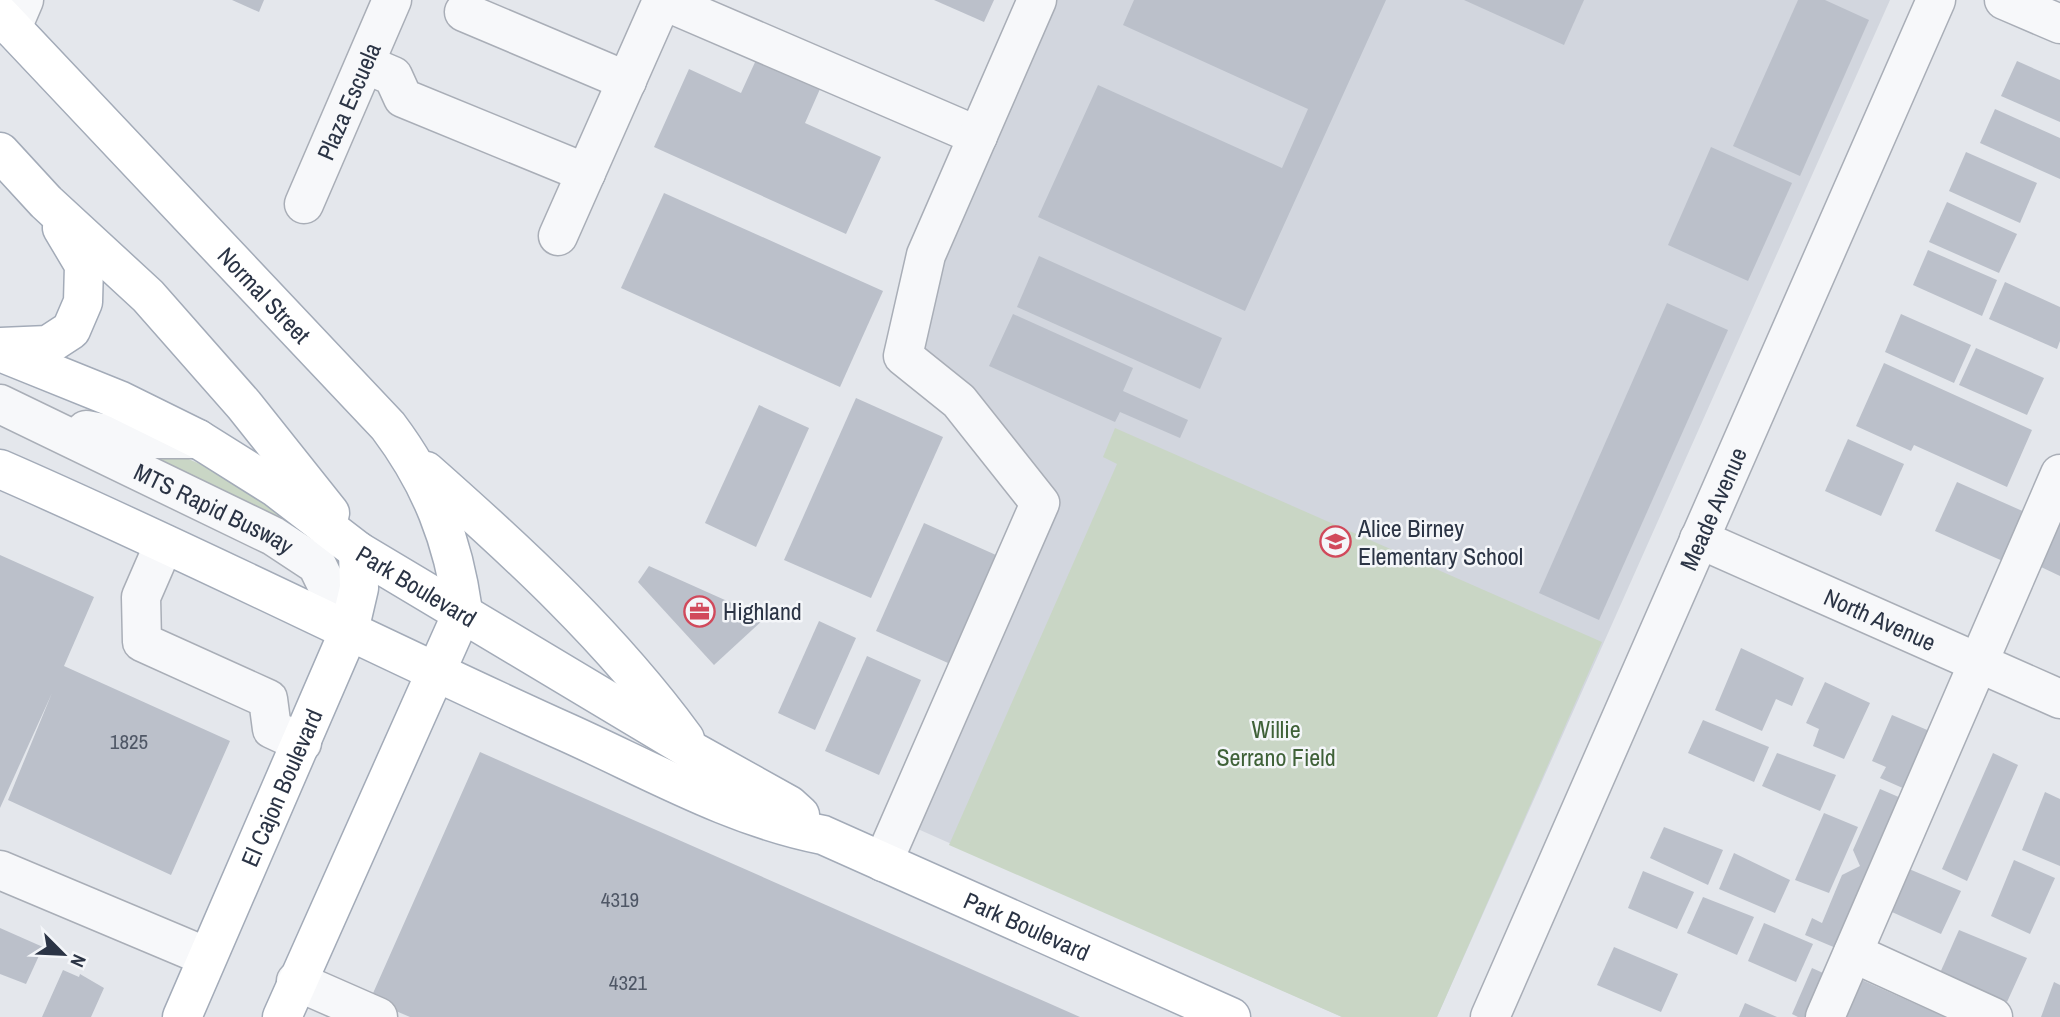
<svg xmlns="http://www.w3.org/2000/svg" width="2060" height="1017" viewBox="0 0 2060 1017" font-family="'Archivo Narrow',sans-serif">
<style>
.built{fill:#d2d6de}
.green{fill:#c9d6c5}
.building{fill:#bbc0ca}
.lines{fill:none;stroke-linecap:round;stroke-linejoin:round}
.minor-casing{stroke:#a9aeb7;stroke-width:41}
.major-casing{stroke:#a3abb8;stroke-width:41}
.minor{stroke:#f7f8fa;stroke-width:38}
.major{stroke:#fff;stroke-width:38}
.labels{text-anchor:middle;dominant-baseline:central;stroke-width:5;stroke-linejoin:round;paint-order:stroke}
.number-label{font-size:21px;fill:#4f5766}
.street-label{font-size:24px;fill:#2b3445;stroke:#f4f6f9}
.poi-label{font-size:24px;fill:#2b3445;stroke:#f4f6f9;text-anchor:start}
.park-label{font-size:24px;fill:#3f6138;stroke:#f4f6f9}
</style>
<rect width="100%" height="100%" fill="#e4e7ec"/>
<polygon class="built" points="1037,0 1890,0 1437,1017 1342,1017 902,822 1040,504 903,356"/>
<g class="green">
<polygon points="1115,428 1602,642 1437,1017 1342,1017 949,845 1117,464 1103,457"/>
<polygon points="177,454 273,496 280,511 279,517 142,457"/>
</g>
<g class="building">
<polygon points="232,0 264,0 259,12"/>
<polygon points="934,0 994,0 984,22"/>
<polygon points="1134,0 1386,0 1245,311 1038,217 1098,85 1282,168 1308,109 1123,25"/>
<polygon points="1464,0 1584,0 1564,45"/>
<polygon points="1798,0 1825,0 1869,20 1800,176 1733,146"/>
<polygon points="756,60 820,89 805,123 881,157 846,234 654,147 689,69 741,93"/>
<polygon points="2017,61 2060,80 2060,122 2001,96"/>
<polygon points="1995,109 2060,138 2060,179 1980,143"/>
<polygon points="1711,147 1792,183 1748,281 1668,245"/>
<polygon points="1966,152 2037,183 2020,223 1949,191"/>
<polygon points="664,193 883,291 840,387 621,288"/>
<polygon points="1947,202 2017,234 1999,273 1929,242"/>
<polygon points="1928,250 1997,280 1982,316 1913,285"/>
<polygon points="1039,256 1222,338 1200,389 1017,307"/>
<polygon points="2005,282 2060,307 2060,341 2057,349 1989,319"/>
<polygon points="1667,303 1728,330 1599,620 1539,593"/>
<polygon points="1013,314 1133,368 1123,391 1188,420 1180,438 1120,412 1115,422 989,366"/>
<polygon points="1901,314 1971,345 1954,383 1885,352"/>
<polygon points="1976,348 2044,378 2027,415 1959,385"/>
<polygon points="1884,363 2032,430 2007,487 1914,445 1911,451 1856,426"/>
<polygon points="856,398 943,437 871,598 784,560"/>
<polygon points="759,405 809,428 756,547 705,523"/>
<polygon points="1848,439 1904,464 1881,516 1825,491"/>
<polygon points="1957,482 2027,513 2005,562 1935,531"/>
<polygon points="924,523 996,555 948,663 876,631"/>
<polygon points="2060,523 2060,576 2041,567"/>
<polygon points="0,555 94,597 64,666 230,741 171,875 8,800 52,693 0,808"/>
<polygon points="649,566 765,618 714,665 638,582"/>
<polygon points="819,621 856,638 815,730 778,713"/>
<polygon points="1741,648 1804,678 1792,706 1776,699 1762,731 1715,710"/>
<polygon points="867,656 921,680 879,775 825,751"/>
<polygon points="1825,682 1870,703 1844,759 1813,746 1819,729 1806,723"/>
<polygon points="1892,715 1939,735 1914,793 1880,778 1886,767 1872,761"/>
<polygon points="1703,720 1769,747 1754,782 1688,753"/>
<polygon points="480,752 613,811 1080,1017 410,1017 370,1000"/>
<polygon points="1777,753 1836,775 1820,811 1762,786"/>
<polygon points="1993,753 2018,765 1967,881 1942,869"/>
<polygon points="1880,789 1908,801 1843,951 1805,935 1812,918 1822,923 1842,875 1860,866 1853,850"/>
<polygon points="2045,792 2060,799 2060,866 2022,850"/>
<polygon points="1824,813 1858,827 1829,893 1795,880"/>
<polygon points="1664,827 1723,850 1708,885 1650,858"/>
<polygon points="1734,853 1790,880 1775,913 1719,889"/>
<polygon points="2014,860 2055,878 2030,934 1991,916"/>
<polygon points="1902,866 1961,891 1941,934 1883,908"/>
<polygon points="1643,871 1694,892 1677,929 1628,908"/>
<polygon points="1703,897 1754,917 1737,955 1687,933"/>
<polygon points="1764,923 1813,944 1796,982 1748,961"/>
<polygon points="0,928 43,947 26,984 0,974"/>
<polygon points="1959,930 2027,958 2007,1002 1940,973"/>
<polygon points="1614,947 1678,974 1661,1012 1597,985"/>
<polygon points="1812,968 1832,977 1814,1017 1798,1017 1792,1014"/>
<polygon points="63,970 79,977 80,974 104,988 91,1017 42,1017"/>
<polygon points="1855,977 1945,1017 1837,1017"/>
<polygon points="2054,982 2060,985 2060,1017 2041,1017"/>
<polygon points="1745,1003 1777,1017 1739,1017"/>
</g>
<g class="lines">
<defs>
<g id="minor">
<polyline points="662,0 978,136"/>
<polyline points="2004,0 2060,24"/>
<polyline points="464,12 627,81"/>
<polyline points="12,28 24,0"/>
<polyline points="365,64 393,76 403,98 586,173"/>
<path id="s1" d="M304,204L392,0"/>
<polyline points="558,236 662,1"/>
<path id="s2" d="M0,404L273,536L317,565L349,631"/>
<polyline points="86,430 134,439 198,439"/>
<path id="s3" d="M1699,539L2060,699"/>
<polyline points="164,544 141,597 142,642 268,699 272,729 302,743"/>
<polyline points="883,862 1040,503 959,401 903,356 926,255 1037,0"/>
<polyline points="0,870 207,957"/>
<polyline points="1853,953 1993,1017"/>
<polyline points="296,981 378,1017"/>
<path id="s4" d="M1490,1017L1936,0"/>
<polyline points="1825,1017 2060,474"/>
</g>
<g id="major">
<path id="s5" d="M0,15L388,426C431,483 453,540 463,611"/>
<polyline points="0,152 46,202 148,296 244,405 330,513"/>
<polyline points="0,347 48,345 71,330 83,302 84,265 62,228"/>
<path id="s6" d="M0,352L119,400L198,439L276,488L358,551L694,752L789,805L800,815"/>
<path id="s7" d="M0,469C191,552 377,647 568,733C650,770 734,818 823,835L1231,1017"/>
<path d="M426,471C520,554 611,638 685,739"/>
<path id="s8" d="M182,1017L349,631L359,588L358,551"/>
<polyline points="282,1017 463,611"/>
</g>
</defs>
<use href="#minor" class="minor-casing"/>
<use href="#major" class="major-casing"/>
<use href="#minor" class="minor"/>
<use href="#major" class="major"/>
</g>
<defs>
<symbol id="school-ring" viewBox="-11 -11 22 22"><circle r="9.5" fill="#f4f6f9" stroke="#d1495b" stroke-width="1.5"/><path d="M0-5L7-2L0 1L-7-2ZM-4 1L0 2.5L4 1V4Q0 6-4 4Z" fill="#d1495b"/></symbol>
<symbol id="office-ring" viewBox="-11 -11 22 22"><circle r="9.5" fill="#f4f6f9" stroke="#d1495b" stroke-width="1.5"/><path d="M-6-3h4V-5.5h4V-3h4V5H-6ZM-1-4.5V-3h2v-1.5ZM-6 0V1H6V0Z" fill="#d1495b"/></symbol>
</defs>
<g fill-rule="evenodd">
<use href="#school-ring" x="1318" y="524" width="35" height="35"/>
<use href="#office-ring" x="682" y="594" width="35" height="35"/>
</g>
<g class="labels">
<g class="number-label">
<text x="129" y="741">1825</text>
<text x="620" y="899">4319</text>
<text x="628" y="982">4321</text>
</g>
<g class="street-label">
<text stroke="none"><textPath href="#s1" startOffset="112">Plaza Escuela</textPath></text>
<text stroke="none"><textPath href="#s5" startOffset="385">Normal Street</textPath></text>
<text stroke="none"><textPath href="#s4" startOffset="555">Meade Avenue</textPath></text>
<text stroke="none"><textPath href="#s2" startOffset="238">MTS Rapid Busway</textPath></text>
<text stroke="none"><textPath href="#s6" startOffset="480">Park Boulevard</textPath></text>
<text stroke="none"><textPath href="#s3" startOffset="198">North Avenue</textPath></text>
<text stroke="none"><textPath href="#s8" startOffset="250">El Cajon Boulevard</textPath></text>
<text stroke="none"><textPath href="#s7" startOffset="1125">Park Boulevard</textPath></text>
</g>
<g class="poi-label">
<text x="1358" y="528">Alice Birney<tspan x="1358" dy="28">Elementary School</tspan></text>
<text x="723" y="611">Highland</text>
</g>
<g class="park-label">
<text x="1276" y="729">Willie<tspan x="1276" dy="28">Serrano Field</tspan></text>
</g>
</g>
<g transform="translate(63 954) rotate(114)" stroke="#f4f6f9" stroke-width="5" paint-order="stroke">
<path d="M0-5L12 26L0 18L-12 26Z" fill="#2b3445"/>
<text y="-10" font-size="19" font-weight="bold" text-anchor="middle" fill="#2b3445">N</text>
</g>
</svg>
